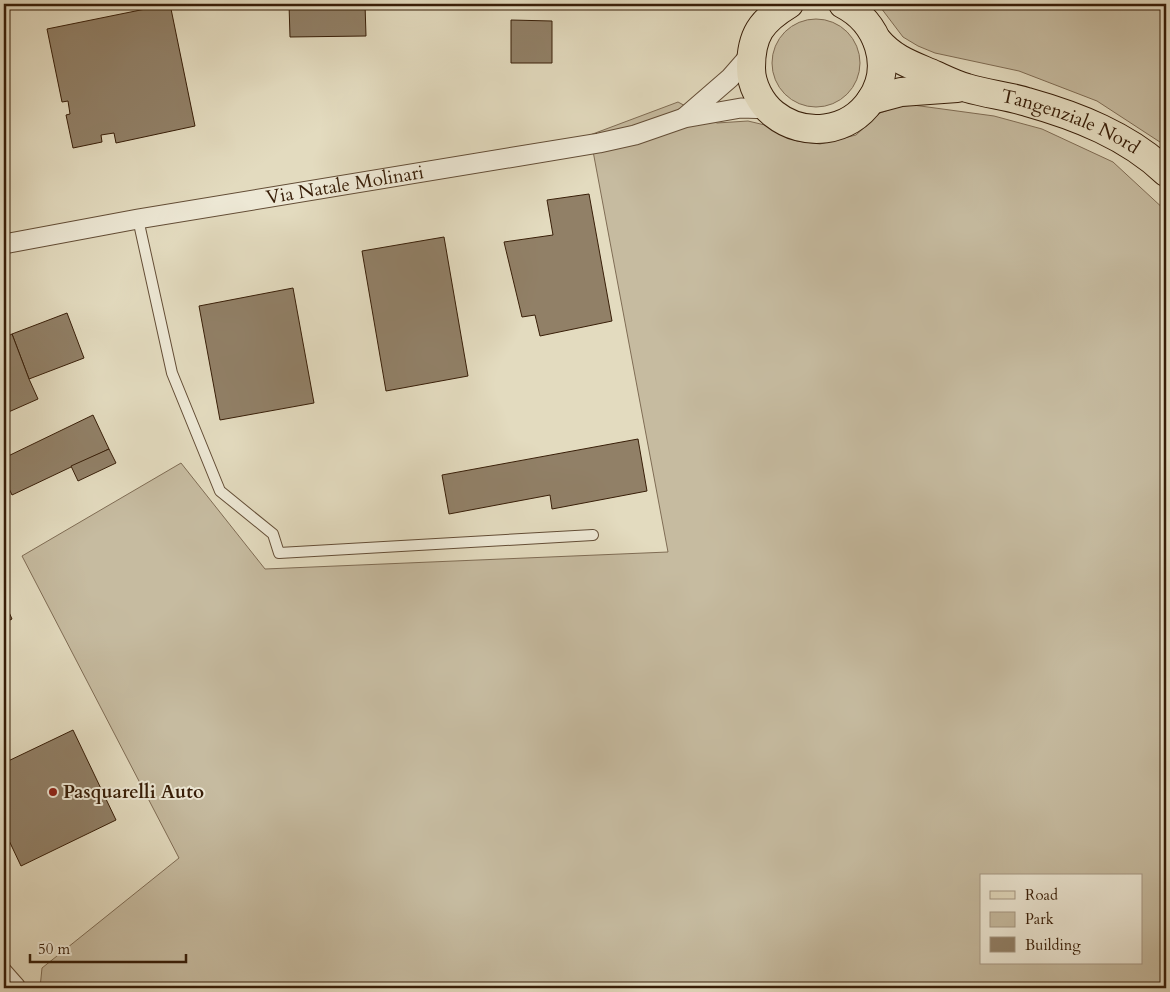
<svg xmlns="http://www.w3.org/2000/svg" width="1170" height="992" viewBox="0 0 1170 992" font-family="Cardo,serif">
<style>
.green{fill:#c6bba0;stroke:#7f6c54;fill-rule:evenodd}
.building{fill:#918067;stroke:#381e08}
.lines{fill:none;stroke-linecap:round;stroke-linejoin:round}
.service-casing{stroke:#634d36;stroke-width:12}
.minor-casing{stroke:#634d36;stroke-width:21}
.primary-casing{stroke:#381e08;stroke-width:30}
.service{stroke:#ede8d5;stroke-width:10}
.minor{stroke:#ede8d5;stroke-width:19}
.primary{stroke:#e3dbbf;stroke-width:28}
.poi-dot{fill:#8f2418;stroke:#ede8d5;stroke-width:2}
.labels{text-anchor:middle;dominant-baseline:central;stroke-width:4;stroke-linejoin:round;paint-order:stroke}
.street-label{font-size:19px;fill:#381e08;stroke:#ede8d5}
.poi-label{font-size:19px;font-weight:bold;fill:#381e08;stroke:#ede8d5;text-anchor:start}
</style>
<rect width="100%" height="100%" fill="#e3dbbf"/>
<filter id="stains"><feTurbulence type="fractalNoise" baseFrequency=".004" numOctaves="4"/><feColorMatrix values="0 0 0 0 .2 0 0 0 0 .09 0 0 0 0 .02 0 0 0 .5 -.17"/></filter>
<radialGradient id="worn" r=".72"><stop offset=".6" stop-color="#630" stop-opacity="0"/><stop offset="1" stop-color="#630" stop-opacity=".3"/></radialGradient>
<g class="green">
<polygon points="878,4 1166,4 1166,146 1097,101 1019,71 935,53 918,46 903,37"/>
<circle cx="816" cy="63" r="44"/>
<path d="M678,102L717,123L748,121L769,126L779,134L797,141L820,144L856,135L880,113L897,107L913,105L994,116L1042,129L1113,162L1166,211V988H40L42,968L179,858L22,556L181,463L265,569L668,552L590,135ZM981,876H1141V963H981Z"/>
</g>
<g class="building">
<polygon points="170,4 195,126 116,143 114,133 101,135 102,142 73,148 66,115 70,114 68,101 62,102 47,29"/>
<polygon points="289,4 365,4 366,36 290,37"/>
<polygon points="399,4 483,4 483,6 399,8"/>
<polygon points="599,4 682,4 682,6 599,8"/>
<polygon points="511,20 552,21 552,63 511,63"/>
<polygon points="589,194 612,321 540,336 535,315 522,317 504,242 553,235 547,200"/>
<polygon points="444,237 468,376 386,391 362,251"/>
<polygon points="293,288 314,403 220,420 199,306"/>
<polygon points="67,313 84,358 29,379 12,334"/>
<polygon points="12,334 29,379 38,399 4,414 4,338"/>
<polygon points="93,415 109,449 12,495 4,478 4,458"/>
<polygon points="638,439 647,491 552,509 550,495 449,514 442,475"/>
<polygon points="109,449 116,463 78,481 71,466"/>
<polygon points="4,601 12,619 4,623"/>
<polygon points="73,730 116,820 21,866 4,830 4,763"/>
</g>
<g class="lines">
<defs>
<g id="service">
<polyline points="138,219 172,373 220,491 273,534 279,553 593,535"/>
<polyline points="4,967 19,984 19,988"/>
</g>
<g id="minor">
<polyline points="685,117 730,78 751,54"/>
<path id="s1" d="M4,244L138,219L599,143L635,135L684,118L741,108L768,109"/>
</g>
<g id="primary">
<path d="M789,4C761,21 751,35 751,68C751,85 761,104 774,114C804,138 849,133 871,100C894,66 878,22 843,4"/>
<path id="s2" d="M877,40C894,60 912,65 935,75C946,80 956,85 967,88C987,94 1008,96 1027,102C1077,116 1128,136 1166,172"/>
<polyline points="871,100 901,92 957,88"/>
</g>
</defs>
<use href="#service" class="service-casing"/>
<use href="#minor" class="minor-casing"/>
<use href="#primary" class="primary-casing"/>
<use href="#service" class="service"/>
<use href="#minor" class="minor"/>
<use href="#primary" class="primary"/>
</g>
<circle class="poi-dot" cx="53" cy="792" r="5"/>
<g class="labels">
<g class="street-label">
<text stroke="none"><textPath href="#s2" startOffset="212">Tangenziale Nord</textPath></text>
<text stroke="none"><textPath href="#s1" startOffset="346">Via Natale Molinari</textPath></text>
</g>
<g class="poi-label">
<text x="63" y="792">Pasquarelli Auto</text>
</g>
</g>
<rect width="1170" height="992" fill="none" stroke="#e3dbbf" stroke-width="20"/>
<rect x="5" y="5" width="1160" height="982" fill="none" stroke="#381e08" stroke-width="2.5"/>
<rect x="10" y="10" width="1150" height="972" fill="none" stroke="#381e08"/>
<rect x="980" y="874" width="162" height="90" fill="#ede8d5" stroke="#a59783"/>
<rect x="990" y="891" width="25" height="8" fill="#e3dbbf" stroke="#a59783"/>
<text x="1025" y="900" font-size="15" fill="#381e08">Road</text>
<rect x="990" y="912" width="25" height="15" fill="#c6bba0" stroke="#a59783"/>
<text x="1025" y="924" font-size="15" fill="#381e08">Park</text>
<rect x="990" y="937" width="25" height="15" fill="#918067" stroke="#a59783"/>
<text x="1025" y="950" font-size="15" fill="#381e08">Building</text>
<path d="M30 954v8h156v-8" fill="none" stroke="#381e08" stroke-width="2.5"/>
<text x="38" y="954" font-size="15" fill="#381e08" stroke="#ede8d5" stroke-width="4" paint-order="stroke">50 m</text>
<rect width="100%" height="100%" filter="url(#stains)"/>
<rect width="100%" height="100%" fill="url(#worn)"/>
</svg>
